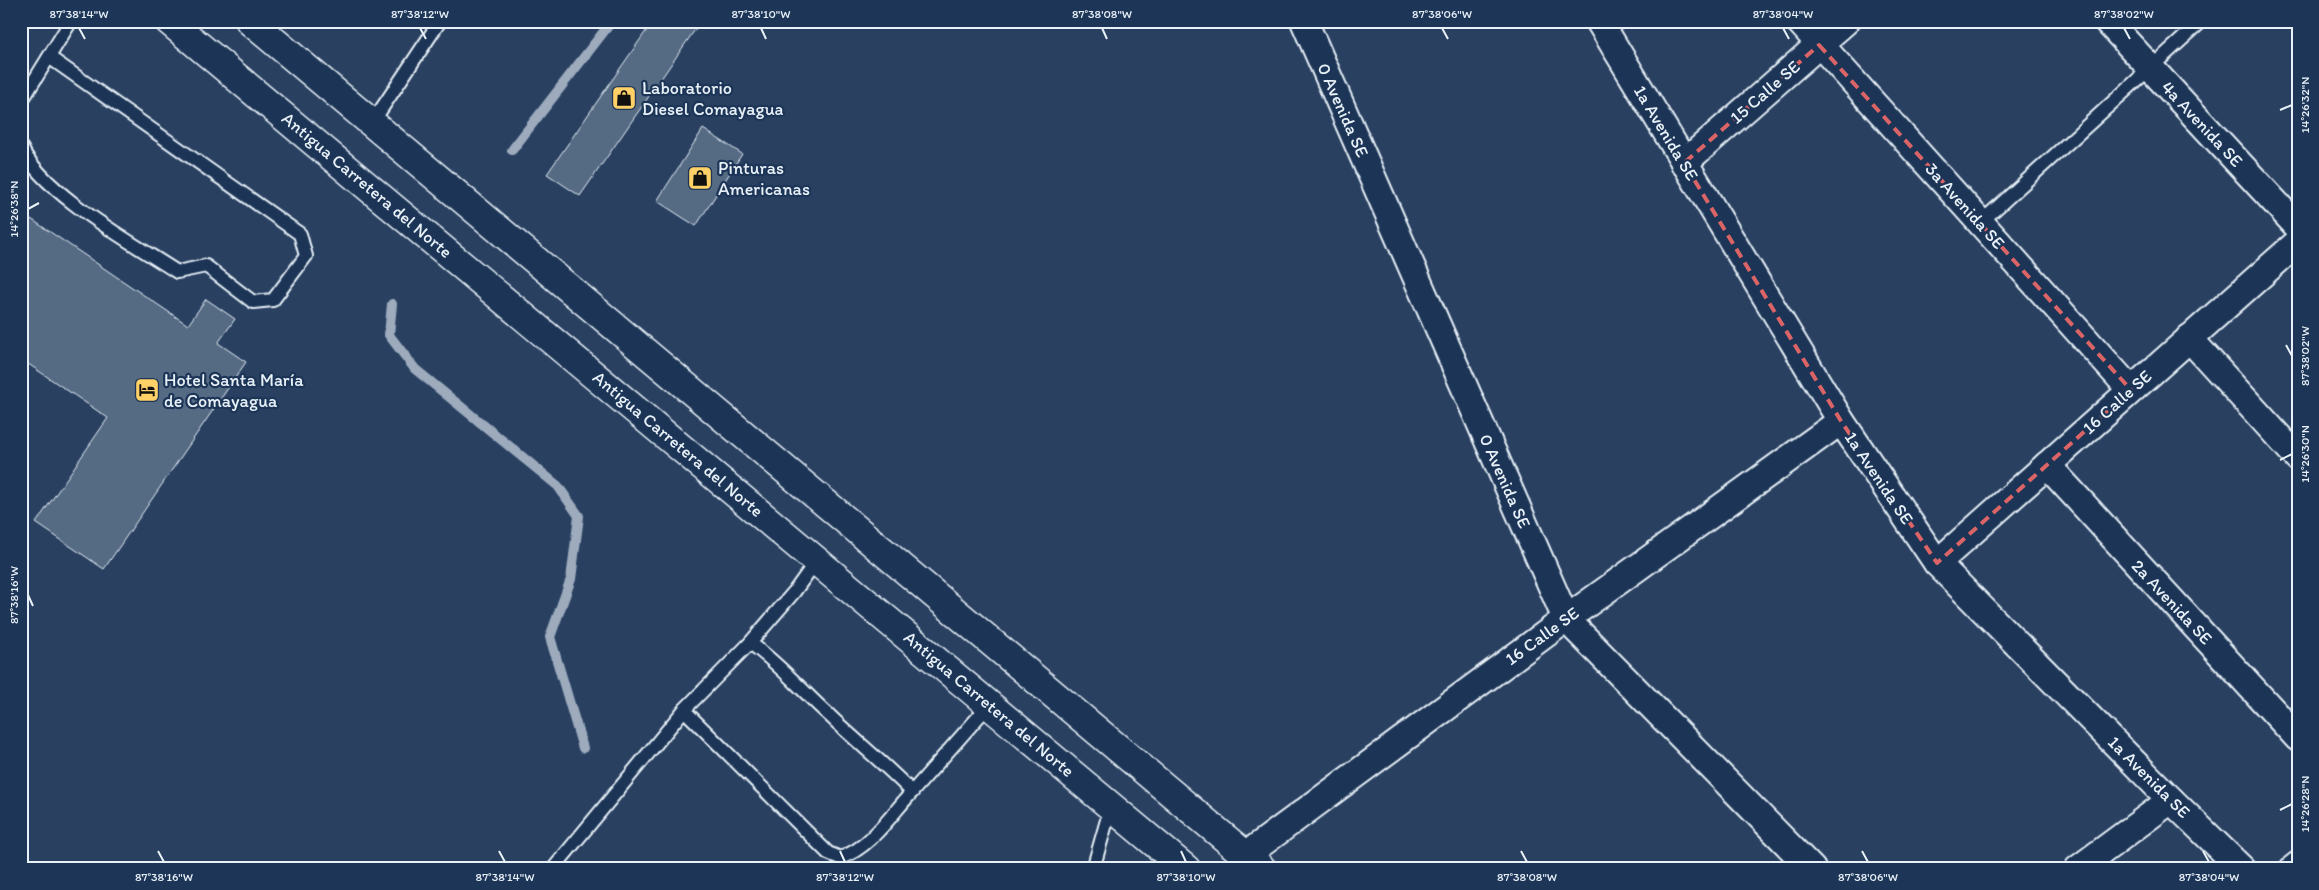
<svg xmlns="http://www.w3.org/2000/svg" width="2319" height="890" viewBox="0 0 2319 890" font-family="Itim,sans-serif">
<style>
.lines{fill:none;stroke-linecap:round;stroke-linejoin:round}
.stream{stroke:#9dabbd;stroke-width:10}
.building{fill:#556a83;stroke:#e8f1f8}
.service-casing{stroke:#e8f1f8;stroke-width:16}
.minor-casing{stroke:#e8f1f8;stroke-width:30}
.secondary-casing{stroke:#e8f1f8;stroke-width:31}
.service{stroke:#1d3557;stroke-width:12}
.minor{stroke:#1d3557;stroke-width:26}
.secondary{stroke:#1d3557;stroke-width:28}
.marked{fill:none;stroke:#db6466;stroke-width:4;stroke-dasharray:10 6;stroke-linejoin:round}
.ticks{fill:none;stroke:#e8f1f8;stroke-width:2}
.labels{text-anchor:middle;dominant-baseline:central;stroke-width:4.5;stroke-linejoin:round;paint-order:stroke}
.poi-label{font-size:18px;fill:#e8f1f8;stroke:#1d3557;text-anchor:start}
.street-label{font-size:18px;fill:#e8f1f8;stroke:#1d3557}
.neatline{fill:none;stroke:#e8f1f8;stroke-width:2}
.ticks-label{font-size:12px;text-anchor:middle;fill:#e8f1f8}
</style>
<rect width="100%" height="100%" fill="#294061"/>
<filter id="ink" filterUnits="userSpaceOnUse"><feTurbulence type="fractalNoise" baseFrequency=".02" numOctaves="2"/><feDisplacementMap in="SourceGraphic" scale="10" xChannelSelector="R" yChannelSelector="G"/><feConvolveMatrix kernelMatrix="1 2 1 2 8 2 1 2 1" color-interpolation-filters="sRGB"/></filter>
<g filter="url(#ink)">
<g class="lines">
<g class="stream">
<polyline points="512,150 612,21"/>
<polyline points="392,304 389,335 415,369 558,486 579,516 571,579 550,637 583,748"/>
</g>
</g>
<g class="building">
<polygon points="653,21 701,21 580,196 547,174"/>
<polygon points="703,129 742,154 696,226 657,201"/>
<polygon points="31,219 188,325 206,299 235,319 218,343 246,362 104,569 36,523 108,418 21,359 21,234"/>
</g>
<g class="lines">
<defs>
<g id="service">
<polyline points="21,102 71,21"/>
<polyline points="372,123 440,21"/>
<path d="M21,147C43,194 133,243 177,272L206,266L253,302L273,300L306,256L300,234L49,57"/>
<polyline points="1980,223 2202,21"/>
<path d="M750,643C780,664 803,692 830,716C857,742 886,765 912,792L989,705"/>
<path d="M684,710L828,853L840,858C870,848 891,815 912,792"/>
<polyline points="553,869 684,710 750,643 794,592 817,560"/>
<polyline points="1093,869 1111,806"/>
</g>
<g id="minor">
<polyline points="1304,21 1566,619 1812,869"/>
<polyline points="1599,21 1841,421 1937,563 2171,800 2242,869"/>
<polyline points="1799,21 2131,390"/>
<polyline points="2107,21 2298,227"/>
<polyline points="1684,163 1846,21"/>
<polyline points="2189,338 2298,458"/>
<polyline points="2047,465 2298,738"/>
<polyline points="1937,563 2298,242"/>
<polyline points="1246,855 1566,619 1841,421"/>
<polyline points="2078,869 2171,800"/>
<polyline points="2293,869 2298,865"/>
</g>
<g id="secondary">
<polyline points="169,21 1186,869"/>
<polyline points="250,21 1262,869"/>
</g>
</defs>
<use href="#service" class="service-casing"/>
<use href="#minor" class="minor-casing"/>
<use href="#secondary" class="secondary-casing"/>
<use href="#service" class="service"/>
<use href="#minor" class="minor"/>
<use href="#secondary" class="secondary"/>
</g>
</g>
<path class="marked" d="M1819,45L2131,390L1937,563L1841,421L1684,163Z"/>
<path class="ticks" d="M79,28L85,39M420,28L426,39M761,28L766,39M1102,28L1107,39M1442,28L1448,39M1783,28L1789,39M2124,28L2130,39M2280,110L2292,105M28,209L39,203M2286,345L2292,356M2280,460L2292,454M28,595L33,606M2280,810L2292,804M158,851L164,862M499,851L505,862M840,851L845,862M1181,851L1186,862M1521,851L1527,862M1862,851L1868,862M2203,851L2209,862"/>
<defs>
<symbol id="shop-square" viewBox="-11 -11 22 22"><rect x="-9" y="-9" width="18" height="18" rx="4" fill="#ffd166" stroke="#1d3557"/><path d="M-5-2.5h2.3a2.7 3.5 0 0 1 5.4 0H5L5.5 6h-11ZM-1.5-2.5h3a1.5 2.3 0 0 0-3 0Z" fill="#111"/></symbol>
<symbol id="hotel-square" viewBox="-11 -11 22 22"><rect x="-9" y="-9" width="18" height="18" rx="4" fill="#ffd166" stroke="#1d3557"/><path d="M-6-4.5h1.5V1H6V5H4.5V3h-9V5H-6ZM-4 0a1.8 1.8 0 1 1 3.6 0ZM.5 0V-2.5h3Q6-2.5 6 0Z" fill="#111"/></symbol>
</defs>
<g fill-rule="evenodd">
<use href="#shop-square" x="610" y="84" width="28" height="28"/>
<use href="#shop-square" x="686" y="164" width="28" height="28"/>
<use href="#hotel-square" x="133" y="376" width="28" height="28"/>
</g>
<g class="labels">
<g class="poi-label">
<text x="642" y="88">Laboratorio<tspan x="642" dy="21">Diesel Comayagua</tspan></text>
<text x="718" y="168">Pinturas<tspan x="718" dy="21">Americanas</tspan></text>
<text x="164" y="380">Hotel Santa María<tspan x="164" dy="21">de Comayagua</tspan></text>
</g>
<g class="street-label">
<text transform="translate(1765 92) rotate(-41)">15 Calle SE</text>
<text transform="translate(1343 110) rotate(66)">0 Avenida SE</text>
<text transform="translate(2202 124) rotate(47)">4a Avenida SE</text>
<text transform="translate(1666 133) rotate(59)">1a Avenida SE</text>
<text transform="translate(367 185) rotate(40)">Antigua Carretera del Norte</text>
<text transform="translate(1965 206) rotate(48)">3a Avenida SE</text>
<text transform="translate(2117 402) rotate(-42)">16 Calle SE</text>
<text transform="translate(678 444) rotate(40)">Antigua Carretera del Norte</text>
<text transform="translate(1879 478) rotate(56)">1a Avenida SE</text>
<text transform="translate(1505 481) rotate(66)">0 Avenida SE</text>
<text transform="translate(2172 602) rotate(47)">2a Avenida SE</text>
<text transform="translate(1542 636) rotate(-36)">16 Calle SE</text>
<text transform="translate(989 704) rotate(40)">Antigua Carretera del Norte</text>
<text transform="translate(2149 777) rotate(45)">1a Avenida SE</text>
</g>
</g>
<rect width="2319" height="890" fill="none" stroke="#1d3557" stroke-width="55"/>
<rect x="28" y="28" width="2264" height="834" class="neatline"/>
<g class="ticks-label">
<text x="79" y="18">87°38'14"W</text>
<text x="420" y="18">87°38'12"W</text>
<text x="761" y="18">87°38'10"W</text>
<text x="1102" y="18">87°38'08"W</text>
<text x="1442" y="18">87°38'06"W</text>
<text x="1783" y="18">87°38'04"W</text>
<text x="2124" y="18">87°38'02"W</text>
<text transform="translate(2305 105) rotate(-90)" y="4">14°26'32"N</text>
<text transform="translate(14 209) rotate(-90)" y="4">14°26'38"N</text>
<text transform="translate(2305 356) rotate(-90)" y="4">87°38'02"W</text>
<text transform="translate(2305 454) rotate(-90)" y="4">14°26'30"N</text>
<text transform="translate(14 595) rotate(-90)" y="4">87°38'16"W</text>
<text transform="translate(2305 804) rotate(-90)" y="4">14°26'28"N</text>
<text x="164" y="881">87°38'16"W</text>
<text x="505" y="881">87°38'14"W</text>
<text x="845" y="881">87°38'12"W</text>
<text x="1186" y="881">87°38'10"W</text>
<text x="1527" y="881">87°38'08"W</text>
<text x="1868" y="881">87°38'06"W</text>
<text x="2209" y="881">87°38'04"W</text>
</g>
</svg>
